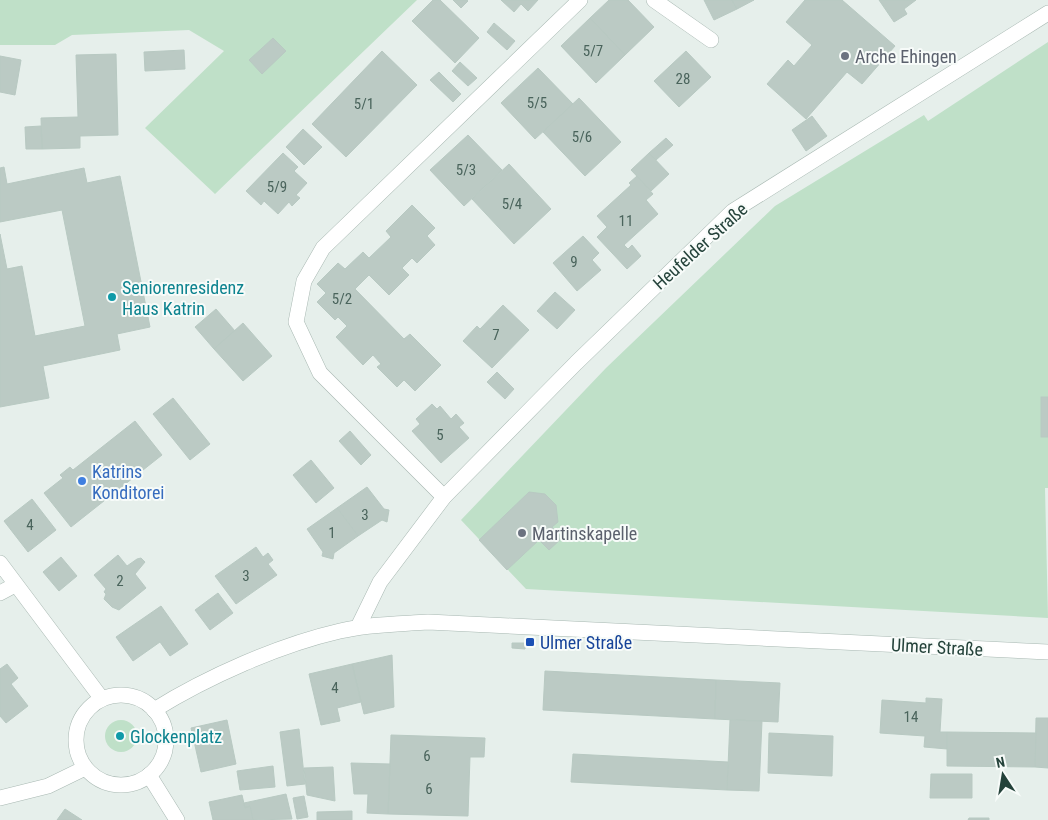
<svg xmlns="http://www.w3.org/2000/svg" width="1048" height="820" viewBox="0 0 1048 820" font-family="'Roboto Condensed',sans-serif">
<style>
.green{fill:#bfe0c8}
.building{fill:#bbcac4;stroke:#b8c9c2}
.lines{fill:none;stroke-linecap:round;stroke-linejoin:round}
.minor-casing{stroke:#a8b8b2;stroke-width:16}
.minor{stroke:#fff;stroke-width:15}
.worship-dot{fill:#6b7280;stroke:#f7fbf9;stroke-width:2}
.culture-dot{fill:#0f9aa8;stroke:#f7fbf9;stroke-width:2}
.shop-dot{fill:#3f7fe0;stroke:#f7fbf9;stroke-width:2}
.transit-dot{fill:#1a4fb4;stroke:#f7fbf9;stroke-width:2}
.labels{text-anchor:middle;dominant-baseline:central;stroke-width:4;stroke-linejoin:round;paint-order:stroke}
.number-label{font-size:15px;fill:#4a645c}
.worship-label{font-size:18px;fill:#5b616d;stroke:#f7fbf9;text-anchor:start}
.street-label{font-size:18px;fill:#24423a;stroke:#f7fbf9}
.culture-label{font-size:18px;fill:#0d838f;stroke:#f7fbf9;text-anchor:start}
.shop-label{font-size:18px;fill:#366cbe;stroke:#f7fbf9;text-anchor:start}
.transit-label{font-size:18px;fill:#164399;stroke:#f7fbf9;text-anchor:start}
</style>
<rect width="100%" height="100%" fill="#e6efeb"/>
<g class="green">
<polygon points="0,0 417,0 215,194 145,128 224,51 189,30 72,35 55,45 0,45"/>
<polygon points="1048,42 1048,488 1045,488 1048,618 526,589 461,520 606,368 775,206 924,115 928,121"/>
<circle cx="121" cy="736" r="16"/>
</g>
<g class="building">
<polygon points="433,0 440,0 479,38 455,63 412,21"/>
<polygon points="453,0 467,0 468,1 461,8"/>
<polygon points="501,0 538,0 528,11 521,4 514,12"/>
<polygon points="609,0 628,0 654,27 625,55 590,18"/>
<polygon points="704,0 732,0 737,9 714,20"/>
<polygon points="732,0 754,0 737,9"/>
<polygon points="805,0 842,0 895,46 862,84 847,72 806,119 767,84 788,60 794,66 812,45 786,22"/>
<polygon points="879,0 916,0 904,9 907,14 894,22"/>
<polygon points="590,18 625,55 596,83 561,46"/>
<polygon points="494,23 515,41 507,50 487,32"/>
<polygon points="273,38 286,51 262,74 249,60"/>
<polygon points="184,50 185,69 145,71 144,52"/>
<polygon points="382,51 417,85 346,157 312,124"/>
<polygon points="686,51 711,77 679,107 654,81"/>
<polygon points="116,54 118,135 80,136 80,148 42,149 41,118 78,117 76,55"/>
<polygon points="0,56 21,60 15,95 0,92"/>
<polygon points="460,62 477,78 468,86 452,71"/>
<polygon points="538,68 573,104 535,139 501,103"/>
<polygon points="439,72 461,94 453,102 430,80"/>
<polygon points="579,98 621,142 585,176 543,132"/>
<polygon points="812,116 827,136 806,151 792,130"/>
<polygon points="41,126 42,149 26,149 25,127"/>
<polygon points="303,129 322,147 304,165 286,147"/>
<polygon points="468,135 502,170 464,206 430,170"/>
<polygon points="666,138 673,145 656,160 649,153"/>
<polygon points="283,153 298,167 294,171 307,183 296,195 300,198 292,206 289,202 278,214 264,201 261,205 246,191"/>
<polygon points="649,153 669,174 651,191 631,170"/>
<polygon points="509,164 551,209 514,244 472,199"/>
<polygon points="4,167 7,184 84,168 87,183 120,176 150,327 117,334 120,350 43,366 49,398 0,407 0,234 7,269 22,266 35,336 85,326 62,210 0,222 0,168"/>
<polygon points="637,176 653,194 646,200 658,214 624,245 628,249 632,245 641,256 627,269 597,237 607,227 597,216 631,185 629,183"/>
<polygon points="412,205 435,228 427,236 435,245 417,263 412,258 402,268 409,275 389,295 369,275 355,289 404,339 410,334 441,365 415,391 404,380 397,387 377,367 381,364 373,355 363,365 336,337 347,326 338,317 335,320 317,302 326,293 317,284 338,263 345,269 363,252 369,258 391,237 386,231"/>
<polygon points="583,236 599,253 592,260 601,270 577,291 553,263"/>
<polygon points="555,292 575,310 557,329 537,311"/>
<polygon points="503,305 529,330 492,368 463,341 477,326 480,329"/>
<polygon points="216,309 235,331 214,349 195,327"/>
<polygon points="243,323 272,356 243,381 214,349"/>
<polygon points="497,372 514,389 505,399 487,382"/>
<rect x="1041" y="397" width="7" height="40"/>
<polygon points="173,398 210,444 190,460 153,414"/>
<polygon points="432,404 437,409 440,406 451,419 456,414 464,423 459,427 469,438 441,463 412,431 420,424 416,419"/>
<polygon points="135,421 162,455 71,527 44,493 63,478 60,475 70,467 73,470"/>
<polygon points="350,431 371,455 361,465 339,441"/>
<polygon points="311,460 334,488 316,503 293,475"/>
<polygon points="367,487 384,509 389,510 387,522 382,520 358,536 337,508"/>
<polygon points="529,492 545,494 556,505 558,522 552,527 562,538 549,550 539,540 507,570 479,540"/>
<polygon points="32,499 56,530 28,552 4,521"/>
<polygon points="337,508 358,536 334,553 333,559 322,556 323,552 307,529"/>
<polygon points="256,547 263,557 268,553 273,560 268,564 277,575 236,604 215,576"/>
<polygon points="118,555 127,566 137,559 141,558 145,562 135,574 146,588 119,610 112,607 104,599 106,594 104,592 106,589 94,575"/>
<polygon points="61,557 77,576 59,591 43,572"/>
<polygon points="218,593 233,613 210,630 195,610"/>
<polygon points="161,606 188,644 170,656 160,642 133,661 116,637"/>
<polygon points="512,643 526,643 525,649 512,648"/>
<polygon points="392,655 394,707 364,714 352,664"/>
<polygon points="7,664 18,678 11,684 28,706 6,723 0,716 0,669"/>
<polygon points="352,664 361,702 337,708 340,721 321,725 309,674"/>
<polygon points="545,671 716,680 715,719 543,710"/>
<polygon points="716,680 780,683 778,722 715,719"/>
<polygon points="926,698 942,699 940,732 947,732 947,749 924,747 925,736 880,733 882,700 926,703"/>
<polygon points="1036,718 1048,718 1048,768 1035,767"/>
<polygon points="227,720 236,764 201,772 191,728"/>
<polygon points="730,720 762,721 759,791 727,790"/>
<polygon points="299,729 305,784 287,786 280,732"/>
<polygon points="947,732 1036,733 1035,767 947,766"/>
<polygon points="769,733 833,736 832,776 768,773"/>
<polygon points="391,735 485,738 484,757 470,757 468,816 388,814"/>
<polygon points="573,754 728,762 727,790 571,782"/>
<polygon points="351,763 390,764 388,814 367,813 368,794 354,794"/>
<polygon points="273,766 275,787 240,790 237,771"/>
<polygon points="333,767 335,801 307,795 304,768"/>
<polygon points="931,774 972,774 972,798 930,798"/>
<polygon points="286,794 292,819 253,820 250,806 245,808 244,803"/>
<polygon points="242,795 245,808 250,806 253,820 213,820 209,802"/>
<polygon points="304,796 308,817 297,819 293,798"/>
<polygon points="65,809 82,820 57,820"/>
<polygon points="352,811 352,820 317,820 317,812"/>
<polygon points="969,818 989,818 989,820 968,820"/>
</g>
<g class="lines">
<defs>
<g id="minor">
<polyline points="654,0 711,40"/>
<polyline points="444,497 320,373 296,322 304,281 323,248 580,0"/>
<polyline points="0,563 102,699"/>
<polyline points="0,593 15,585"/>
<polyline points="358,627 380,582 444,497 576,363 733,211 1048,13"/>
<circle cx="121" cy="740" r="45"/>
<path d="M154,710C207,677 279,645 340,631C369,624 399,624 428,622L1048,652"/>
<polyline points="149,775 177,820"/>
<polyline points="0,798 48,786 85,768"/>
</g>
</defs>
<use href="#minor" class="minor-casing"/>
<use href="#minor" class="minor"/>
</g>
<g class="worship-dot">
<circle cx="845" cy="56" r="5"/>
<circle cx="522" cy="533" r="5"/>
</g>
<g class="culture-dot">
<circle cx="112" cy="297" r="5"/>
<circle cx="120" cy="736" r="5"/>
</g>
<circle class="shop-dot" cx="82" cy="481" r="5"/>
<rect class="transit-dot" x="525" y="637" width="10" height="10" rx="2.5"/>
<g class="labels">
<g class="number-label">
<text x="593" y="51">5/7</text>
<text x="683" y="79">28</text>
<text x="537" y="103">5/5</text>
<text x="364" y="104">5/1</text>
<text x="582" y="137">5/6</text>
<text x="466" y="170">5/3</text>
<text x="277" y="187">5/9</text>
<text x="512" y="204">5/4</text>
<text x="626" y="221">11</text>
<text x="574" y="262">9</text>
<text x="342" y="299">5/2</text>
<text x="496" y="335">7</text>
<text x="440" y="435">5</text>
<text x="365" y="515">3</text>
<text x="30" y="525">4</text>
<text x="332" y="533">1</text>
<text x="246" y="576">3</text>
<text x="120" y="581">2</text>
<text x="335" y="688">4</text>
<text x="911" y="717">14</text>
<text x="427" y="756">6</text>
<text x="429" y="789">6</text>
</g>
<g class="worship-label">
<text x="855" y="56">Arche Ehingen</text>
<text x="532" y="533">Martinskapelle</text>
</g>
<g class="street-label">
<text transform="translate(700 246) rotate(-42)">Heufelder Straße</text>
<text transform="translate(937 647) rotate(3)">Ulmer Straße</text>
</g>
<g class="culture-label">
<text x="122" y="287">Seniorenresidenz<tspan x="122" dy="21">Haus Katrin</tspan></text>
<text x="130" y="736">Glockenplatz</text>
</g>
<g class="shop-label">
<text x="92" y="471">Katrins<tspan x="92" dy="21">Konditorei</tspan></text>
</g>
<g class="transit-label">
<text x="540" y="642">Ulmer Straße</text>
</g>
</g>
<g transform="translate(1003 775) rotate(348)" stroke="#f7fbf9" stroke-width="4" paint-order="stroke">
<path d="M0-4L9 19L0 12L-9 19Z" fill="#24423a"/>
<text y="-8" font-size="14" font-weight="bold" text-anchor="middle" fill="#24423a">N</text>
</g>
</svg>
